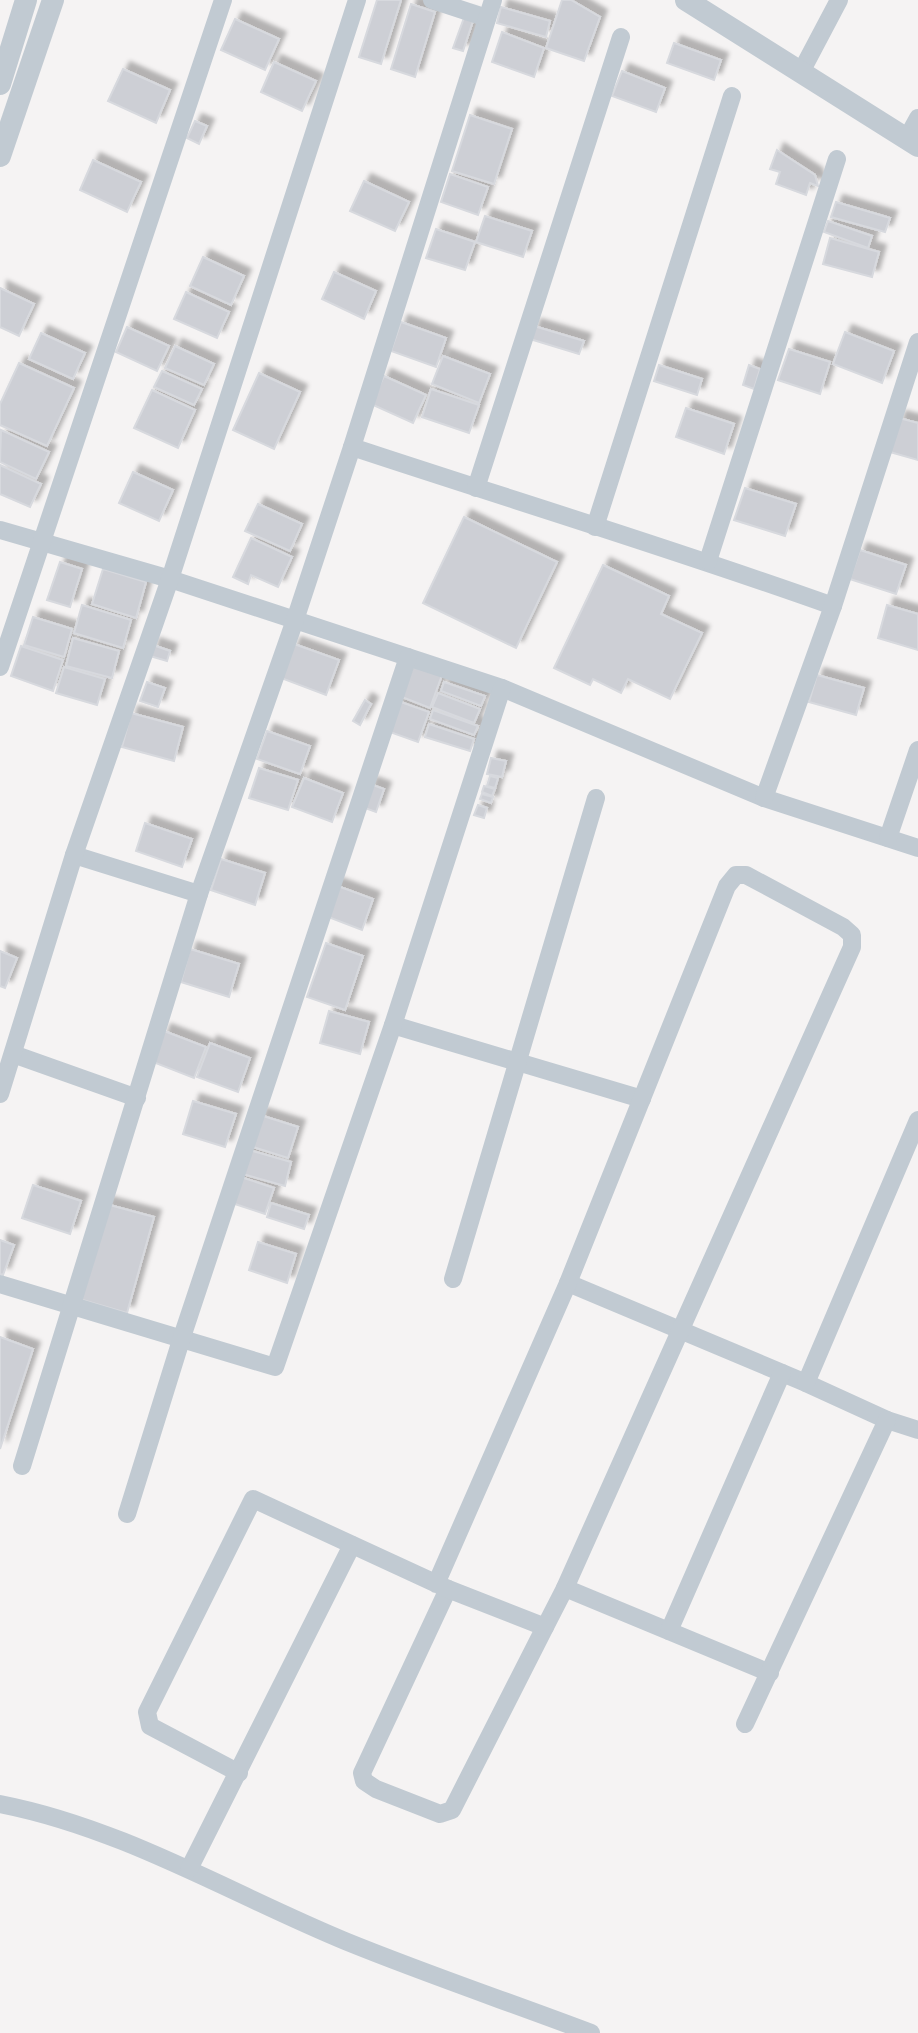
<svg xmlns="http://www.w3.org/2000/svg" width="918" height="2033" viewBox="0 0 918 2033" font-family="'Sofia Sans Condensed',sans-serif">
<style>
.building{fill:#cdcfd5;stroke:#d7d9de;stroke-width:2;filter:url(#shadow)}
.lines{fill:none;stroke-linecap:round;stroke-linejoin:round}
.minor{stroke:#c1cad2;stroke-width:18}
.tertiary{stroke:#c1cad2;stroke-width:22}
</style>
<defs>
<filter id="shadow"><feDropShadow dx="7" dy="-7" stdDeviation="2" flood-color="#0004"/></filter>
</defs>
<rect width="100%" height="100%" fill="#f5f3f3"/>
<g class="building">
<polygon points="377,0 401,0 381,64 359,57"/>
<polygon points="562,0 571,0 600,17 584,61 546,48"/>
<polygon points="411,4 435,12 415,77 391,69"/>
<polygon points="501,7 550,21 546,37 497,23"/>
<polygon points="465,15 474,18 463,51 453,48"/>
<polygon points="235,19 279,39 265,70 221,50"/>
<polygon points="502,32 544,48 534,77 492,62"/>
<polygon points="674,43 721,60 714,80 667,63"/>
<polygon points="274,62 316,81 302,111 261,92"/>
<polygon points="123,69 170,90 156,123 108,101"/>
<polygon points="622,71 665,88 656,112 612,96"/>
<polygon points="470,115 512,129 494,184 452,171"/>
<polygon points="195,121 207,126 199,144 187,138"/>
<polygon points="777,150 815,175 818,186 810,183 806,195 776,184 780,172 770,169"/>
<polygon points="93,160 141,182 127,212 80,190"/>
<polygon points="450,174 488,187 478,215 441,202"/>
<polygon points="364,181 409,202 395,231 350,211"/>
<polygon points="836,202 890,218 885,232 831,217"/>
<polygon points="485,216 532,231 523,257 476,242"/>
<polygon points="828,221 872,236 868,248 824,232"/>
<polygon points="436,229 475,242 465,270 426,258"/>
<polygon points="830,238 879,252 872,277 823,264"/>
<polygon points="203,257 244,276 231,305 190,286"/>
<polygon points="334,272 376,291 364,319 322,299"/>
<polygon points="0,288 34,304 19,336 0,327"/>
<polygon points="186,292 229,312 217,338 174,319"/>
<polygon points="401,322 446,338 436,367 391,351"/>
<polygon points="534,326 584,341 579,354 530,339"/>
<polygon points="127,327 169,346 157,371 116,352"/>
<polygon points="845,332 894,351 882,383 833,364"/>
<polygon points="41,333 85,353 73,379 29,359"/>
<polygon points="175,346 214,364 204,385 165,368"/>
<polygon points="789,349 830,362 820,394 778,380"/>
<polygon points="443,356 490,374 479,403 432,384"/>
<polygon points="19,363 74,388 47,446 0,425 0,404"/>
<polygon points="659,365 702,379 697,395 654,381"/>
<polygon points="749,365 760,369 754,389 743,385"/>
<polygon points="162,371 202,389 194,405 154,387"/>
<polygon points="259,373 300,392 274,449 233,430"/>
<polygon points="384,376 426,395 413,423 371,404"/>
<polygon points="431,389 479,405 469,433 422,417"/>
<polygon points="152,390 195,410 178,448 134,428"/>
<polygon points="686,408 734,424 724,454 676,437"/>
<polygon points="899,418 918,423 918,460 890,452"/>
<polygon points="1,430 49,452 36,479 0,462"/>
<polygon points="0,465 41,484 30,507 0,494"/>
<polygon points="133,472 173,490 159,521 119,503"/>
<polygon points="745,488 796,504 785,536 734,520"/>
<polygon points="258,504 302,524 290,551 245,531"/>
<polygon points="464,517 557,562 516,648 423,603"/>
<polygon points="251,538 292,557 278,587 251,575 248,584 233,577"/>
<polygon points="860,550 906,565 896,594 850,579"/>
<polygon points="60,562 82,569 70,607 47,600"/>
<polygon points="603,565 669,596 661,614 702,633 670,699 628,679 621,693 593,679 590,685 554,668"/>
<polygon points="103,569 146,582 136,618 92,604"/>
<polygon points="82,605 131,620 123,648 74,633"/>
<polygon points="887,605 918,614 918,650 878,638"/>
<polygon points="33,617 72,629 64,657 24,645"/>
<polygon points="73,638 119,651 112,678 66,666"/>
<polygon points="294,644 339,660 326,695 281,678"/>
<polygon points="153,645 170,651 167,661 150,656"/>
<polygon points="21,646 63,660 53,691 11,676"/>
<polygon points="414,664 442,675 430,708 402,697"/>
<polygon points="64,667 105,679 97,705 56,693"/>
<polygon points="817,675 864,688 856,715 809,702"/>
<polygon points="147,682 165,688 158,707 140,701"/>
<polygon points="444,682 485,696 481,706 441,691"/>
<polygon points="438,693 480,709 474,723 432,707"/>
<polygon points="365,700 371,704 360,725 353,721"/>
<polygon points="398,701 429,712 418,742 387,731"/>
<polygon points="433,710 478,726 474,735 430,719"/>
<polygon points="131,713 183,727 174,761 122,747"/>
<polygon points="429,724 474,739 470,751 425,737"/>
<polygon points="267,731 310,746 300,774 257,759"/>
<polygon points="491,758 506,761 502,777 487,774"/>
<polygon points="259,768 298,780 288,810 249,798"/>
<polygon points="490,776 498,778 495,788 487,786"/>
<polygon points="304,778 343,793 332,822 292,807"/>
<polygon points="370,784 384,789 376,812 362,807"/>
<polygon points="484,786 495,789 492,796 482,792"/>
<polygon points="482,794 493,797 491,803 480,799"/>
<polygon points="478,805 487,808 484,818 474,815"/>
<polygon points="145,823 192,839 182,867 136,851"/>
<polygon points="221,859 265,873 255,905 211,890"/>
<polygon points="335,885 373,899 362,930 323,915"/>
<polygon points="326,943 363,956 345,1010 307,997"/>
<polygon points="190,949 239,964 229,997 181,982"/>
<polygon points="0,951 17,958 5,988 0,986"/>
<polygon points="329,1011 369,1022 360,1054 320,1043"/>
<polygon points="164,1031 206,1047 194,1078 153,1062"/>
<polygon points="210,1043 250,1058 238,1092 197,1077"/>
<polygon points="193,1101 236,1114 225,1147 183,1134"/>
<polygon points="260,1115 298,1127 288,1158 250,1146"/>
<polygon points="246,1149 291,1162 285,1186 239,1173"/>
<polygon points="238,1176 274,1188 265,1214 229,1202"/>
<polygon points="33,1185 81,1201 70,1234 22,1218"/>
<polygon points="271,1203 309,1215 304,1229 267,1217"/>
<polygon points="106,1204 154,1217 127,1313 79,1299"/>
<polygon points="0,1240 14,1245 3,1275 0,1274"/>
<polygon points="258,1242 296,1254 287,1283 249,1270"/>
<polygon points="0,1337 33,1349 0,1449"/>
</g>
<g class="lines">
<g class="minor">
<polyline points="432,0 487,18"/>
<polyline points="801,72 839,0"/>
<polyline points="907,138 918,118"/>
<path d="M352,447C512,500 674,549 833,606"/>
<polyline points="476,488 621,37"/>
<polyline points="595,527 732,96"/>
<polyline points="0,530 170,579 502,688 764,798 918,848"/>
<polyline points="708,561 837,159"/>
<polyline points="0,667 223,0"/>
<polyline points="764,798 833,606 918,342"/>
<polyline points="888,838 918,750"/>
<polyline points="74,855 199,894"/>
<polyline points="393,1025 642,1099"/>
<polyline points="13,1054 137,1098"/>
<polyline points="0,1094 74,855 170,579 357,0"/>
<polyline points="453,1279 596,798"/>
<polyline points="568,1283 806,1383 887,1420 918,1430"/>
<polyline points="0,1284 275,1367 393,1025 502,688"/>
<polyline points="806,1383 918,1120"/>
<polyline points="22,1466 199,894 295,620 352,447 493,0"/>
<polyline points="127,1514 182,1337 408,657"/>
<polyline points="565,1588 770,1673"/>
<polyline points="448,1589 362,1773 364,1781 376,1789 440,1814 452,1810 545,1627"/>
<polyline points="669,1631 782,1373"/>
<polyline points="745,1724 887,1420"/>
<polyline points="239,1773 150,1726 147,1712 253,1499 448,1589 545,1627 565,1588 852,947 852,935 843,927 746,875 736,875 727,886 568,1283 436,1584"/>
<path d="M0,1804C123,1828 231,1894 345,1941C426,1974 509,2002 591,2033"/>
<polyline points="189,1869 352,1545"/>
</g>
<g class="tertiary">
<polyline points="686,0 918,146"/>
<polyline points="0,84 26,0"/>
<polyline points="0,156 53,0"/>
</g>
</g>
</svg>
